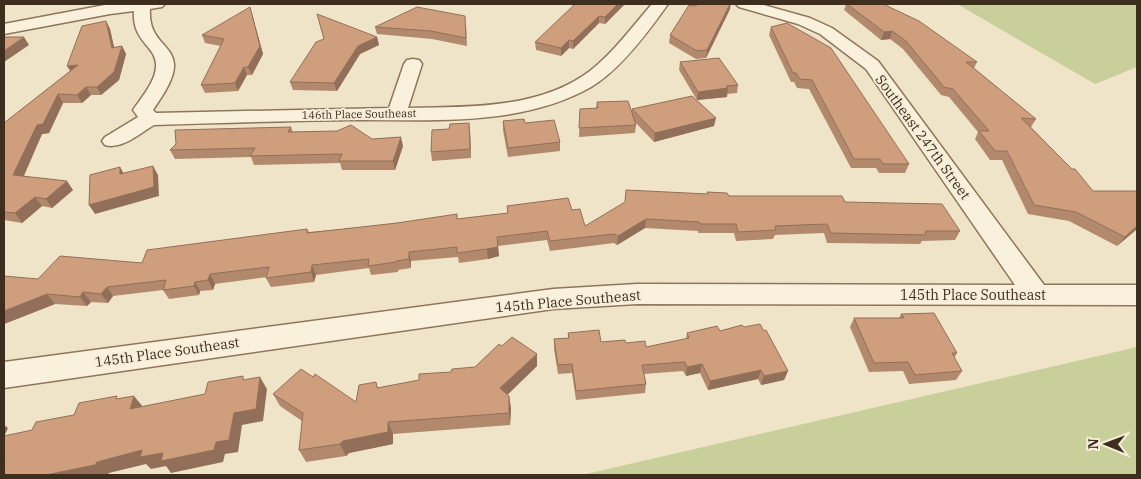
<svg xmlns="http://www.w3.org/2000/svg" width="1141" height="479" viewBox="0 0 1141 479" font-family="'IBM Plex Serif',serif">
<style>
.green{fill:#c9cf9b}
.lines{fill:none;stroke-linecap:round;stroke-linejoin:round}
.minor-casing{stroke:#8d765c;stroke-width:3}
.minor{fill:#faf1dc;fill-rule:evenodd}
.wall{fill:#b2896c}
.shaded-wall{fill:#916f58}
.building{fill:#cf9f7d;stroke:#916f58}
.labels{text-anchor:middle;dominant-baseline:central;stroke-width:4;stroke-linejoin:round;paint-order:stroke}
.far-street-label{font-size:11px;fill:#3d2e20;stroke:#f7eed8}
.street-label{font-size:14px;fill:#3d2e20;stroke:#f7eed8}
</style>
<rect width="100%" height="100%" fill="#f0e4c8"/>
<g class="green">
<polygon points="957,4 1137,4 1137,67 1095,84"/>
<polygon points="1137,347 1137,475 582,475"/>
</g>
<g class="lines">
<defs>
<g id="minor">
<path d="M110,4H165L162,7L150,9C148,42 172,43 174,64C175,79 161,98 153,110L156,113L389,108L404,64L407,60L413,59L419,60L422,64L408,108C468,107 540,109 590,71C614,52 632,27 652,4H668C649,31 620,70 591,87C519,128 427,119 347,120C283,121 218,123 154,125C140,133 122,150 105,145L102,141L105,137L138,117L133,110C141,98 157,80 156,64C155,45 132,42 134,11L110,14L4,34V24Z"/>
<polygon points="736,4 760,4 810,18 832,28 878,61 1044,285 1137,285 1137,305 637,304 553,309 4,388 4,362 553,289 637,284 1015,285 866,69 820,34 798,24 739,7"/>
</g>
</defs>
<use href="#minor" class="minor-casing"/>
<use href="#minor" class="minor"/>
</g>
<g class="wall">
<polygon points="697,4 731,4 730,9 706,58 696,59 669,43 670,35"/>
<polygon points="846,4 883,4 977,62 974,68 1036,119 1031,127 1093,191 1137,192 1137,229 1117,246 1069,221 1028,214 1002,160 990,160 975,139 978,132 949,97 941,95 903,49 890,39 881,40 844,10"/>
<polygon points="624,5 605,24 599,23 573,49 569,48 561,56 536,50 535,42"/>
<polygon points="252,14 263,54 252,75 247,75 238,91 205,93 201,85 221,46 205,43 202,35"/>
<polygon points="106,21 110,29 114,47 122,46 126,54 119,80 101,95 91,95 82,103 63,103 49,133 42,134 24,176 73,190 52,208 42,206 22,223 4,220 4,123 70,71"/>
<polygon points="466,24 467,46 432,39 377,34 375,27"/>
<polygon points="771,27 909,164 905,173 879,173 876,168 851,168 809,89 797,88 794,82 791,82 769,35"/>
<polygon points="377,37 379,45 360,54 337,91 293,90 290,82"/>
<polygon points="680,62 738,85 737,93 727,94 727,97 697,100 679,70"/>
<polygon points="597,102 631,111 632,109 714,126 654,142 635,122 636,125 635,133 579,137 580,109 596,108"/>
<polygon points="503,121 525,123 560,142 560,151 508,157 503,130"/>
<polygon points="291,127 293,132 372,139 403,146 395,170 342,170 340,163 254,165 251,157 175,159 170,150"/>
<polygon points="470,131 471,158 432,161 431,152"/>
<polygon points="707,192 729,196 845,202 960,231 955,240 922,241 920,244 827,243 824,233 775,235 773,239 736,241 734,233 698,233 698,231 645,228 617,245 614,243 550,251 547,240 498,246 499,256 488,259 459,263 458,257 411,261 411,268 398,270 398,272 371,275 369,268 316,275 314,282 271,287 266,278 267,277 215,284 213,290 200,291 199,295 169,299 163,290 113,296 108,303 91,302 87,306 55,304 4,324 38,279 142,263 307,229 309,232 458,219 507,213 507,206 572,210 585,226 707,194"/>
<polygon points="901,314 957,353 954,358 962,371 956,380 909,384 903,371 869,372 850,327 854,318 899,318"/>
<polygon points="720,331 788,371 784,380 761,385 758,379 708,390 700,373 686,376 683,371 644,374 646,384 645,393 576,400 572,373 558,374 554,349 554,339 568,338 568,333 601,342 626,343 646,347 686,339 687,333"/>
<polygon points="502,346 537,354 537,366 507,395 509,396 511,409 510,425 393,434 393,444 349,453 346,456 306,462 299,450 302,421 280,406 273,394 313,377 356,402 376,382 378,388 419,380 475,367"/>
</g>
<g class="shaded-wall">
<polygon points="618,4 625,4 605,24 605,17"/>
<polygon points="730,4 730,9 706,58 707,50"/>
<polygon points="250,7 263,54 252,75 248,67"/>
<polygon points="599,16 599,23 573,49 573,41"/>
<polygon points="106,21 110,29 116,56 112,48"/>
<polygon points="892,31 890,39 881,40 884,32"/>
<polygon points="24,37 29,45 4,62 4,51"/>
<polygon points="377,37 379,45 360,54 337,91 334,83 358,46"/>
<polygon points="569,40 569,48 561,56 561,48"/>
<polygon points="122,46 126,54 119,80 101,95 97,87"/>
<polygon points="78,65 72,74 67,66"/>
<polygon points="244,67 247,75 238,91 235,83"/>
<polygon points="86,87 91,95 82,103 77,95"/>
<polygon points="728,88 727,97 697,100 698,92"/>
<polygon points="58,94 63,103 49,133 42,134 20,184 13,175 37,125"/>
<polygon points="716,118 714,126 654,142 655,133"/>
<polygon points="469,123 470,131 471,158 470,149"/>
<polygon points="401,137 403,146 395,170 393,161"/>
<polygon points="153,166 158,175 159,196 95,214 89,205"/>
<polygon points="120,167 125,176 120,174"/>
<polygon points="67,181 73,190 52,208 46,199"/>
<polygon points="35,197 42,206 22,223 15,213"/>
<polygon points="646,219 645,228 617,245 618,236"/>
<polygon points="1137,226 1137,229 1117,246 1125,237"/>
<polygon points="498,247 499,256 488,259 487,249"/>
<polygon points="409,252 411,261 411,268 409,259"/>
<polygon points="312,265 316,275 314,282 311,272"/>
<polygon points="210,274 215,284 213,290 208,280"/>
<polygon points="195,282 200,291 199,295 194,286"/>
<polygon points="107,287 113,296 108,303 101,294"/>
<polygon points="83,292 91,302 87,306 80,297"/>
<polygon points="47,294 55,304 4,324 4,311"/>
<polygon points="537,354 537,366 501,401 500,388"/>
<polygon points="702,364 700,373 686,376 687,367"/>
<polygon points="761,370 758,379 708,390 710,381"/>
<polygon points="788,371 784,380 761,385 764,376"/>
<polygon points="260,377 267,389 263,421 242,425 238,452 225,454 223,462 171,473 166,466 151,469 146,464 109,473 108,475 46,475 142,450 216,442 234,413"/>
<polygon points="134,396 144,408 130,409"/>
<polygon points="509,396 511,409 510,425 509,413"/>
<polygon points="388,422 393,434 393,444 349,453 346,456 340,444 343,441"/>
<polygon points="4,425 8,428 4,437"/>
</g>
<g class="building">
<polygon points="575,4 618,4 605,17 599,16 573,41 569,40 561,48 535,42"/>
<polygon points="697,4 730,4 707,50 697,51 670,35 689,5 696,6"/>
<polygon points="847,4 883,4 919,21 977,62 966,62 1036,119 1021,118 1072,169 1075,169 1093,191 1135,191 1137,192 1137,226 1125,237 1076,212 1034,205 1007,151 995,151 979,131 989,131 953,89 944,87 906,41 892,31 884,32"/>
<polygon points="250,7 260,46 248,67 244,67 235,83 201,85 224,39 202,35"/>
<polygon points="417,7 465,16 466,38 431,31 375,27"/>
<polygon points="317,14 377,37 358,46 334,83 290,82 316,42 324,39"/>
<polygon points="106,21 112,48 122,46 114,72 97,87 86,87 77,95 58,94 43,124 37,125 13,175 67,181 46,199 35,197 15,213 4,212 4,123 78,65 67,66 82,26"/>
<polygon points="787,23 831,48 909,164 883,164 880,159 854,159 812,80 800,79 796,73 793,73 771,27"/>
<polygon points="4,37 24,37 4,51"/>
<polygon points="719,58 738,85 726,86 728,88 698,92 680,62"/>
<polygon points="692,96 716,118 655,133 632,109"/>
<polygon points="628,101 636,125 579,128 580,109 598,108 597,102"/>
<polygon points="524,119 525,123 554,120 560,142 508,148 503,121"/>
<polygon points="469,123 470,149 431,152 432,130 449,129 450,124"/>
<polygon points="351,125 372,139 401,137 393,161 339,161 342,154 250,156 255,148 170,150 176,144 175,130 291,127 288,132 337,131"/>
<polygon points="153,166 154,187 89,205 90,175 120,167 120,174"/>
<polygon points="626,190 708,194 707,192 727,193 729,196 842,196 845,202 942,204 960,231 926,231 925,235 831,233 827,224 775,226 776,230 738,232 736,224 700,224 699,222 646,219 618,236 614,234 550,241 547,231 497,237 498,247 487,249 457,253 457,247 409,252 409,259 396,261 396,262 368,266 369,259 312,265 311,272 266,278 269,267 210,274 208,280 195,282 194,286 163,290 166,280 107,287 101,294 83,292 80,297 47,294 4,311 4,276 38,279 60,256 142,263 147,250 307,229 307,233 397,223 457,214 457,219 508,213 507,206 568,198 572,210 580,209 585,226 625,202"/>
<polygon points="934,313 957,353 952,353 962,371 915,375 908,362 874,363 854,318 904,318 901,314"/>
<polygon points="760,324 764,331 766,330 788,371 764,376 761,370 710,381 702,364 687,367 685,362 642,365 646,384 576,391 572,364 558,365 554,339 569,338 568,333 599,330 601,342 625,340 626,343 645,341 646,347 689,338 687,333 717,326 720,331 742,325 744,327"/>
<polygon points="512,337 537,354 500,388 509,396 509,413 388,422 388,432 343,441 340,444 299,450 303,413 273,394 301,369 313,377 315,374 356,402 359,385 376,382 377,388 419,380 419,374 451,372 452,369 475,367 499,344 502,346"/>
<polygon points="243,376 243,380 260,377 256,409 234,413 229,440 216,442 214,450 161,461 163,453 140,457 142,450 97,462 95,465 46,475 4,475 4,465 5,463 4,464 4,436 32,430 36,422 74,415 79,403 117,396 116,399 134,396 130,409 205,394 208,382"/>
</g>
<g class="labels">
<g class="far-street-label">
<text transform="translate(359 114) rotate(-1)">146th Place Southeast</text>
</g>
<g class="street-label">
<text transform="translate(923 137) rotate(54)">Southeast 247th Street</text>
<text x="973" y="295">145th Place Southeast</text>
<text transform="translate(568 301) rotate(-5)">145th Place Southeast</text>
<text transform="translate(167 352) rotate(-8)">145th Place Southeast</text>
</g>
</g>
<rect width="1141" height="479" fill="none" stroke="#3d2e20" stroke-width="10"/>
<g transform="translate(1106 444) rotate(271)" stroke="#f7eed8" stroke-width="4" paint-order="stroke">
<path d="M0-4L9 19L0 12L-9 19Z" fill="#3d2e20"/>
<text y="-8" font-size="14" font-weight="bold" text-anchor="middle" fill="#3d2e20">N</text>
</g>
</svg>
